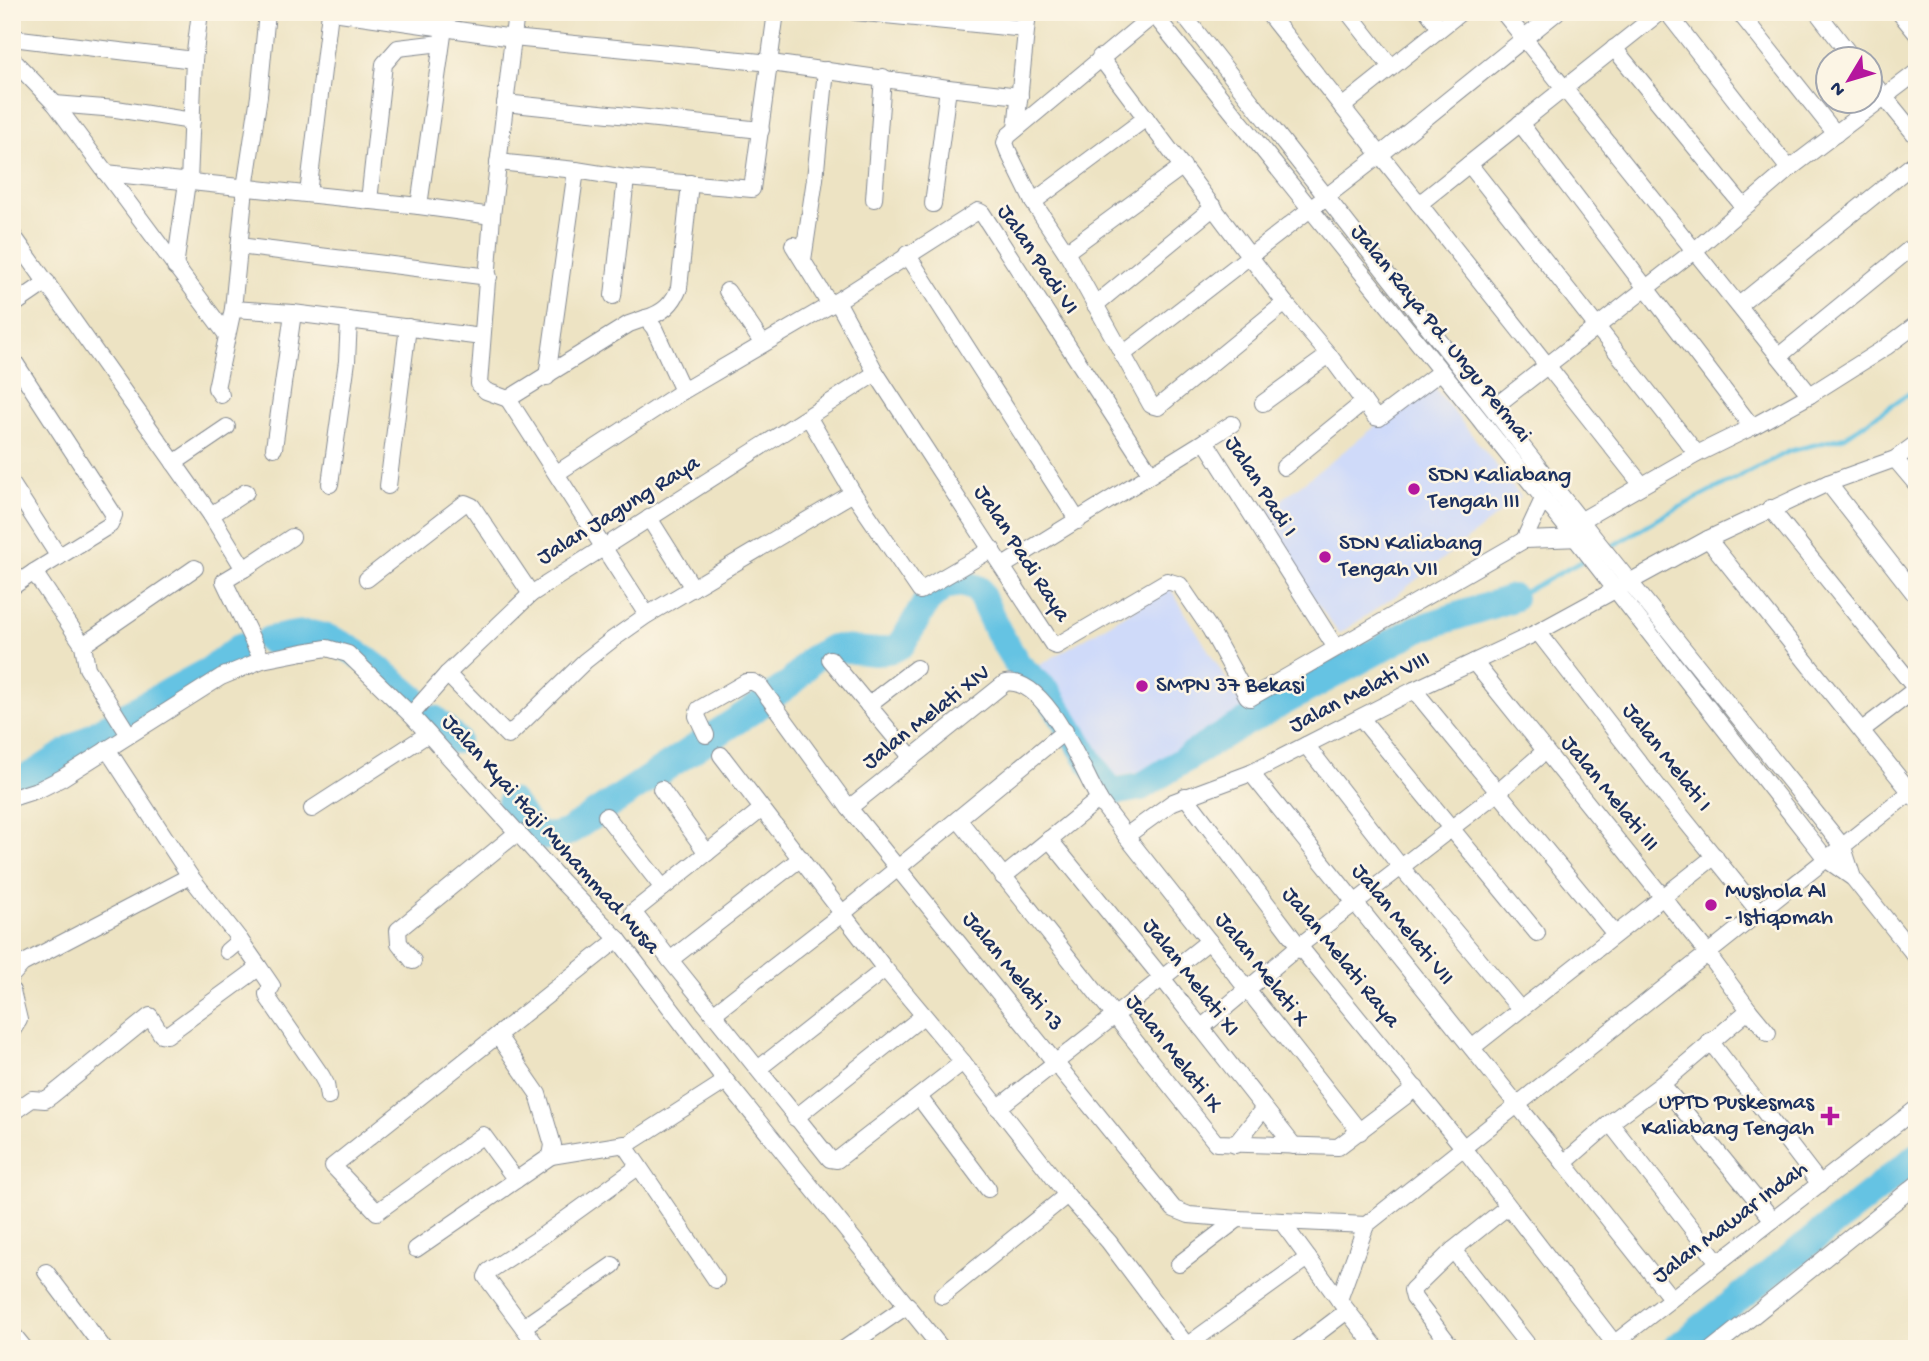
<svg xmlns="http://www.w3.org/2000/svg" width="1929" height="1361" viewBox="0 0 1929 1361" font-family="'Gochi Hand',sans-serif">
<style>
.built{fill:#cfdaf9}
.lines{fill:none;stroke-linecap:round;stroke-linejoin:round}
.stream{stroke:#65c3e3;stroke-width:4.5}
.river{stroke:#65c3e3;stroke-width:28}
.minor-casing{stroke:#848990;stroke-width:18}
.minor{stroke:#fff;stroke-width:16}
.poi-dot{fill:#b5179e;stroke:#fcf5e5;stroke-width:2.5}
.labels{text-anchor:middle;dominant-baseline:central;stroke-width:5;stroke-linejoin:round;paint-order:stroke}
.street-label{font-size:23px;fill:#1b2f5e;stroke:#fcf5e5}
.poi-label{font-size:23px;fill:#1b2f5e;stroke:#fcf5e5;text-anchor:start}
</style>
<rect width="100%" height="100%" fill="#fcf5e5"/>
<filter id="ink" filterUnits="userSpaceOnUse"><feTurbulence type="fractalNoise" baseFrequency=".0143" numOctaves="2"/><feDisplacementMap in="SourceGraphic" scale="14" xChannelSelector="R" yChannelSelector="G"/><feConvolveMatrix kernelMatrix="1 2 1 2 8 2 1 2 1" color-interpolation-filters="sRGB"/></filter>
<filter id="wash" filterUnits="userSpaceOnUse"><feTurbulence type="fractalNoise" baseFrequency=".00686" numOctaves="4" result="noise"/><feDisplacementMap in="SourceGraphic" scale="28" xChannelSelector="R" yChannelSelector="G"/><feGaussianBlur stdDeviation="1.57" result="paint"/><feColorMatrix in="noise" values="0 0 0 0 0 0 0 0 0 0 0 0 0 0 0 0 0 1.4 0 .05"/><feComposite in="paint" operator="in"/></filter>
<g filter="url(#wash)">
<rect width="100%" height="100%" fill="#ede3c3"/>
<g class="built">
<polygon points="1431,383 1521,497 1397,595 1339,634 1257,519"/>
<polygon points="1170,588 1244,708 1142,772 1113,777 1040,665"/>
</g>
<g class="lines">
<g class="stream">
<polyline points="1609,548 1668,513 1790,451 1845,437 1917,388"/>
<polyline points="1513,598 1588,558"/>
</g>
<g class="river">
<path d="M269,640C281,638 295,634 307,634C344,635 387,676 414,699"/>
<polyline points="130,713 210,670 242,646"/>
<polyline points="434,719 456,740"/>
<polyline points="12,783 34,774 108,726"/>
<path d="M511,802C530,827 533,845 568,832L757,707L793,681L811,660L832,648L876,652L893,649L902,644L927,601L944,586L962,583L978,589L998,632L1018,665L1048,693L1099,776L1112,792L1141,787L1228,732L1417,629L1513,598"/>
<polyline points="1675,1349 1917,1157"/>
</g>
</g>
</g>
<g filter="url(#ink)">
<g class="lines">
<defs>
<g id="minor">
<polyline points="333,12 513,38 771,63 948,88 1020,96"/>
<polyline points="855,12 1026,29"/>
<polyline points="1152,12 1576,539 1827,860 1853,878 1917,958"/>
<polyline points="1157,12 1008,136 1005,143 1008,151 1033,202 1066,252 1151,405 1158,407 1285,303"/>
<polyline points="1181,12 1592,535 1843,847 1853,878"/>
<polyline points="1267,12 1642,485"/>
<polyline points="1348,12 1391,67"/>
<polyline points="1428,12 1440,28"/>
<polyline points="1503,12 1810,395"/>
<polyline points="1667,12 1789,169"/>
<polyline points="1739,12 1836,134"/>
<polyline points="1817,12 1854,60"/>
<polyline points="1899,12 1917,34"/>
<polyline points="12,38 194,60 189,182"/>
<polyline points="1614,48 1744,207"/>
<polyline points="1100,57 1285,303 1329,355 1375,417 1379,418 1440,372"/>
<polyline points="12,59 55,104 226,334"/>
<polyline points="194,60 200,12"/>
<polyline points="1870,79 1917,137"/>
<polyline points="505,103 761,130"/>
<polyline points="55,104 116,109 192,121"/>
<polyline points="1342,107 1461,12"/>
<polyline points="1520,123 1752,427"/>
<polyline points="1016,129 1028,12"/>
<polyline points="498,162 576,170 626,178 752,189 776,12"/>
<polyline points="1469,164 1697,454"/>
<polyline points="106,173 419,206 492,216"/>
<polyline points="308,194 330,12"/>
<polyline points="874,199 883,77"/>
<polyline points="369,201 384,64 398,48 441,43"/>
<polyline points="1033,202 1146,118"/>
<polyline points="933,204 948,88"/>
<polyline points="1419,204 1660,12"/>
<polyline points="419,206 443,35"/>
<polyline points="12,234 211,515 244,569 292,537"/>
<polyline points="793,245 830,305"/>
<polyline points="239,246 489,277"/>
<polyline points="1066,252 1183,166"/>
<polyline points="907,254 1078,521"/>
<polyline points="803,260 815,179 826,70"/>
<polyline points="175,267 187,182"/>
<polyline points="727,291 763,344"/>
<polyline points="613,296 626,178"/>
<polyline points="837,301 876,373 1053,645 1056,646 1167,581 1180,585 1210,629 1247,696 1250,698 1524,540 1582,538"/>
<polyline points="1095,305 1214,207"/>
<polyline points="1739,305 1917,161"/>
<polyline points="12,306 47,282"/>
<polyline points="233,309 293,313 482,337"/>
<path d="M646,318C663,313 673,304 679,288L690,183"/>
<polyline points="1122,355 1380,155 1557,12"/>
<polyline points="1779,356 1917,243"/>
<polyline points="12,358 114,515 110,525 34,572 83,645 87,668 129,735"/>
<polyline points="547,377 576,170"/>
<polyline points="221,395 216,388 233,309 245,188 259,96 267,12"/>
<polyline points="508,399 486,391 479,384 492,216 516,12"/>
<polyline points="508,399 647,615"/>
<polyline points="508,399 629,324 646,318 654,328 683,391"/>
<polyline points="1263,403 1329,355"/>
<polyline points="1493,408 1695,250 1789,169 1917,72"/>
<polyline points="809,418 853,493"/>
<polyline points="1205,441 1232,424"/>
<polyline points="274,448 293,313"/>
<polyline points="1895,459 1917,485"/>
<polyline points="174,463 227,427"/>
<polyline points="1284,467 1364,402"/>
<polyline points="557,473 683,391 837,301 978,211 982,213 1151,474"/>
<polyline points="1828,483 1917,597"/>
<polyline points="12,484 59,557"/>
<polyline points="330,484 347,361 349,320"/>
<polyline points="388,486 408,327"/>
<polyline points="1770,508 1916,689"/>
<polyline points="211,515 246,492"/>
<polyline points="649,518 693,588"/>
<polyline points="1573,525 1697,454 1752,427 1810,395 1886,347 1917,324"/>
<polyline points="1708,539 1916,799"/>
<polyline points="1524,540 1543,499"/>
<polyline points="1003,566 1205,441 1336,648"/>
<polyline points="244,569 224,581 262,660"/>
<polyline points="367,579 465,503 472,506 531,594"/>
<polyline points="12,587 34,572"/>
<polyline points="1538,632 1659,788 1759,912"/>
<polyline points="83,645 195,568"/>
<polyline points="830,659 912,758"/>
<polyline points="447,674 508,736 585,661 613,639 647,615 853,493 920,591 992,549"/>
<polyline points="1414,690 1615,934"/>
<polyline points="868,705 916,668"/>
<polyline points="411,715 447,674 531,594 876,373"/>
<polyline points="1361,718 1537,933"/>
<polyline points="1862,730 1917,688"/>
<polyline points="706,735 697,716 699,709 746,682 753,682 760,686 849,808 1174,1209 1189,1215 1238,1219 1366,1225"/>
<polyline points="1306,745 1400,866 1520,1009"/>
<polyline points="107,749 190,876 240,940 227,951"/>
<polyline points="721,755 885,969 963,1062 1067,1195 942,1296"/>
<polyline points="1251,773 1564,1163 1610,1123 1662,1084 1749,1010 1702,946 1474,662"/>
<polyline points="661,789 707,853"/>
<polyline points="1185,796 1299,946 1463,1147 1614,1343"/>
<polyline points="12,798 40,789 62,778 221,677 262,660 303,652 327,648 348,654 411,715 562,882 618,939 726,1081 942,1349"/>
<path d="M849,808L1005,683C1047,675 1083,773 1100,801C1108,813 1118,824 1126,836L1360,1132"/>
<polyline points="312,809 428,734"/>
<polyline points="762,809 633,912 670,960 830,1159 837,1160 963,1062"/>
<polyline points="606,816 663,888"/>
<polyline points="958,819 1216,1143 1338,1147 1416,1088"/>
<polyline points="1126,836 1173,802 1251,773 1414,690 1538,632 1708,539 1828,483 1895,459 1917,443"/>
<polyline points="1049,839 1162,978 1294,1146"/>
<polyline points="1003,877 1099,799"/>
<polyline points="670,960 801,858"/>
<polyline points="413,961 399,943 398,930 518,832"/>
<polyline points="259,967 272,986 267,994 268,998 321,1075 326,1084 328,1097"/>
<polyline points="12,975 22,964 190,876"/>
<polyline points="12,991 19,1020 12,1031"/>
<polyline points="1749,1010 1768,1033"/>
<polyline points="713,1014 843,913 1065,731"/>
<polyline points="1201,1028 1299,946 1497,793 1545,751"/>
<polyline points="1710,1041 1820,1184"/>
<polyline points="1473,1047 1715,856"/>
<polyline points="758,1069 885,969"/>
<polyline points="1662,1084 1773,1220"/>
<polyline points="919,1097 988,1189"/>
<polyline points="998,1108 1209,941"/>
<polyline points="12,1113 32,1099 45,1100 51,1096 150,1016 161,1034 167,1035 249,975 259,967 240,940"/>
<polyline points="795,1118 923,1016"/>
<polyline points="1610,1123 1718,1262"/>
<polyline points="1235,1145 1264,1108"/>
<polyline points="551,1156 625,1144"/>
<polyline points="1564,1163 1671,1298"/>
<polyline points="516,1180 483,1135 377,1212 333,1166 618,939"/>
<polyline points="1067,1195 1109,1242 1187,1346"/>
<polyline points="1281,1221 1339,1300"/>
<polyline points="1366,1225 1917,787"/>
<polyline points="1366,1225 1339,1300 1377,1349"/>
<polyline points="416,1249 551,1156 553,1145 538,1094 498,1036"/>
<polyline points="1453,1250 1531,1349"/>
<polyline points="1179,1264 1238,1219"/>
<polyline points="613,1265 523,1327 486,1277 489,1271 538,1239 638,1167"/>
<polyline points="46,1272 104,1349"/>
<polyline points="716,1280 625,1146 726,1081"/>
<polyline points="523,1327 539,1349"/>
<polyline points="12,1333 25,1349"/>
<polyline points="844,1349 908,1305"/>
<polyline points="1182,1349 1308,1258"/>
<polyline points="1297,1349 1347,1311"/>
<polyline points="1453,1349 1414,1298 1412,1290 1453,1250 1507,1207"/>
<polyline points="1607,1349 1917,1108"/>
<polyline points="1712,1349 1917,1184"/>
</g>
</defs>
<use href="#minor" class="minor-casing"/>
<use href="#minor" class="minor"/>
</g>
</g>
<g class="poi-dot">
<circle cx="1414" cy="489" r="7"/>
<circle cx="1325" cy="557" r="7"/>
<circle cx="1142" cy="686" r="7"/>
<circle cx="1711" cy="905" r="7"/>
<path d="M1826.5 1105.5h7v7h7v7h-7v7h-7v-7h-7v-7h7z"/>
</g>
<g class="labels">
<g class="street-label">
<text transform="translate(1037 260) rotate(56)">Jalan Padi VI</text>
<text transform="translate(1440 334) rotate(51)">Jalan Raya Pd. Ungu Permai</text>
<text transform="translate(1260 487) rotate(57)">Jalan Padi I</text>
<text transform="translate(619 511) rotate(-32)">Jalan Jagung Raya</text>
<text transform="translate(1021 554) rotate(57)">Jalan Padi Raya</text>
<text transform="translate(1360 693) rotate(-27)">Jalan Melati VIII</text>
<text transform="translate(927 718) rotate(-38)">Jalan Melati XIV</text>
<text transform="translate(1666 758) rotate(52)">Jalan Melati I</text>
<text transform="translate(1609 794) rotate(51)">Jalan Melati III</text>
<text transform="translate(550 835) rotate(48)">Jalan Kyai Haji Muhammad Musa</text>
<text transform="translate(1402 925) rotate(51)">Jalan Melati VII</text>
<text transform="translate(1340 958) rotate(51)">Jalan Melati Raya</text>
<text transform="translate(1261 970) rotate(52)">Jalan Melati X</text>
<text transform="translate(1012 972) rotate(51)">Jalan Melati 13</text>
<text transform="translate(1190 978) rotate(52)">Jalan Melati XI</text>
<text transform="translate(1173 1054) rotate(52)">Jalan Melati IX</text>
<text transform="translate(1731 1223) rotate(-37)">Jalan Mawar Indah</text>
</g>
<g class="poi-label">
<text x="1428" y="476">SDN Kaliabang<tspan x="1428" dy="26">Tengah III</tspan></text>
<text x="1339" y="544">SDN Kaliabang<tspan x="1339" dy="26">Tengah VII</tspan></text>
<text x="1156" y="686">SMPN 37 Bekasi</text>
<text x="1725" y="892">Mushola Al<tspan x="1725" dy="26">- Istiqomah</tspan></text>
<text x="1814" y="1103" text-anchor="end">UPTD Puskesmas<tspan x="1814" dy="26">Kaliabang Tengah</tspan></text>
</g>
</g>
<rect width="1929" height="1361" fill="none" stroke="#fcf5e5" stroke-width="42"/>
<g transform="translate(1849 80) rotate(232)"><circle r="33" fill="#fcf5e5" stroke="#a2a6af" stroke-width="2"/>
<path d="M0-5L12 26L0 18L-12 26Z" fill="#b5179e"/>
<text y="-10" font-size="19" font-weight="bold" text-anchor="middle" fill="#1b2f5e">N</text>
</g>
</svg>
